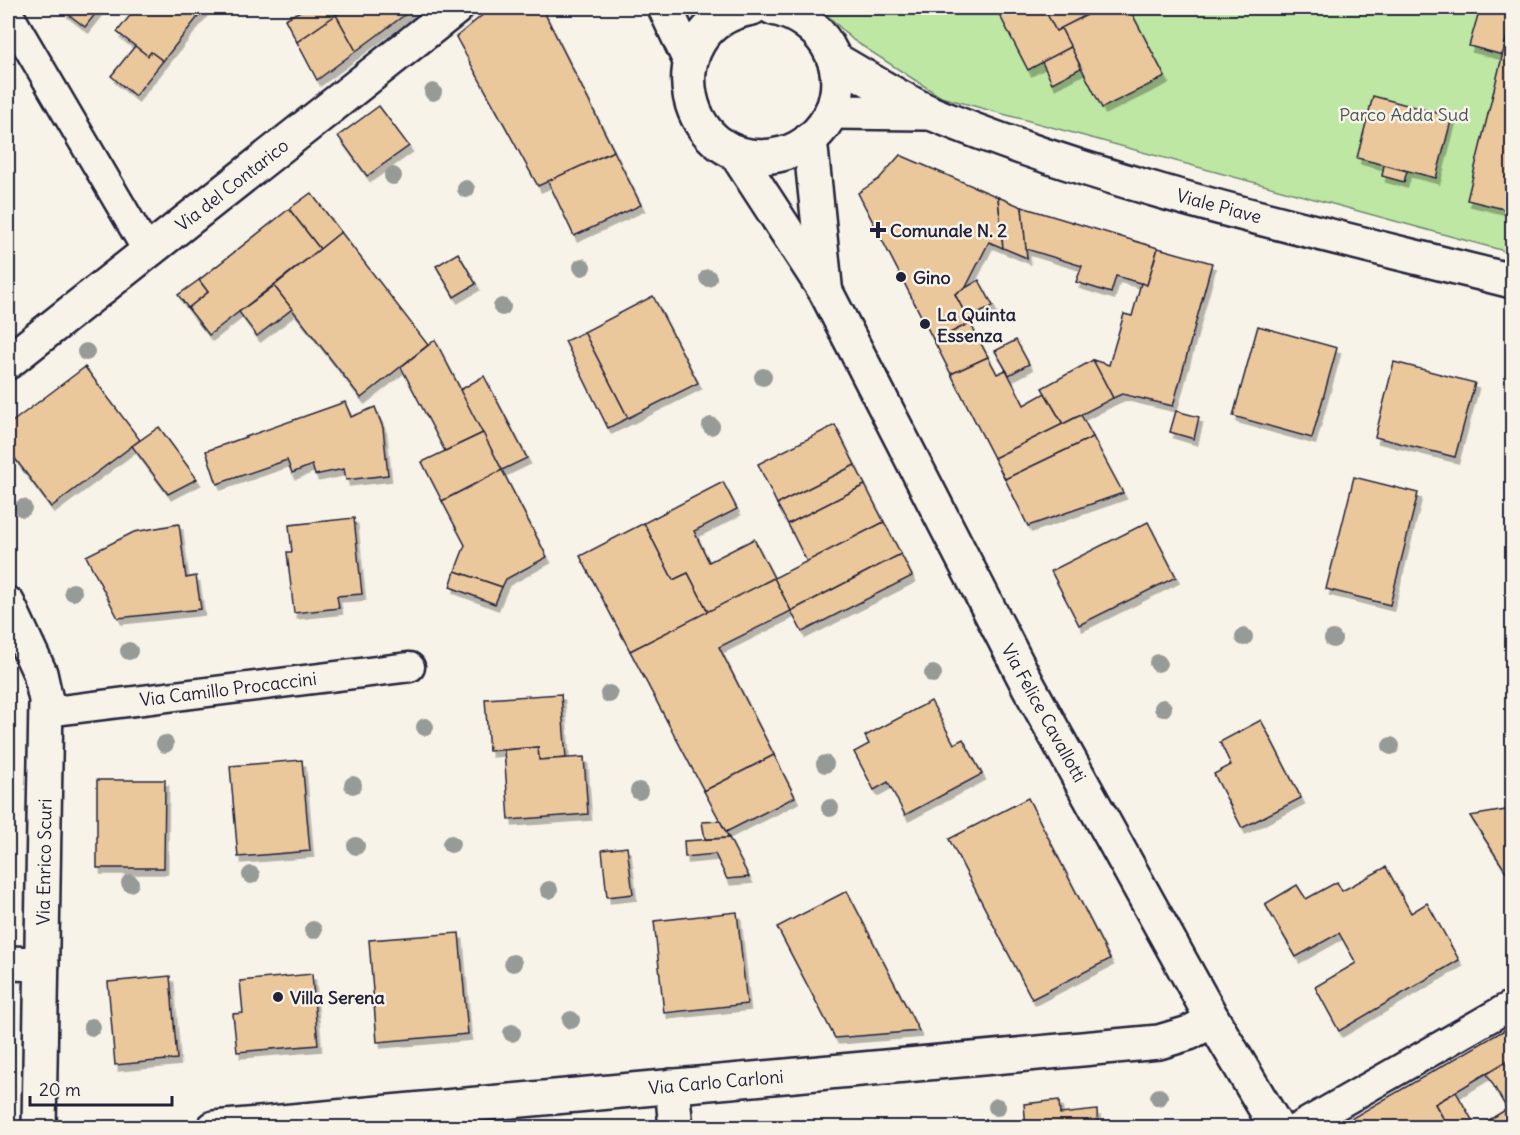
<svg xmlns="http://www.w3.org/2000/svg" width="1520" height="1135" viewBox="0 0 1520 1135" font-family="Delius,sans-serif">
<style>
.green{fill:#bde7a3;stroke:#70846f;stroke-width:1.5}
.building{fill:#ebc79c;stroke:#22223b;stroke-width:1.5;filter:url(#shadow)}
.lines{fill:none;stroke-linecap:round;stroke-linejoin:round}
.lane-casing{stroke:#22223b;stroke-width:33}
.street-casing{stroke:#22223b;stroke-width:38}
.secondary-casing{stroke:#22223b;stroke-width:38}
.lane{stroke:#f7f3e8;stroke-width:28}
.street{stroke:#f7f3e8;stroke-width:33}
.secondary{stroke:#f7f3e8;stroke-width:33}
.tree{fill:#979b97}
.poi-dot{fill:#22223b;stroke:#f7f3e8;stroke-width:2}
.labels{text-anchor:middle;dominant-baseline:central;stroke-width:5;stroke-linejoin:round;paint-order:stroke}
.park-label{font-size:18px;fill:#495355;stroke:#f7f3e8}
.street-label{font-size:18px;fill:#22223b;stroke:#f7f3e8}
.poi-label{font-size:18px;font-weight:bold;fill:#22223b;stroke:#f7f3e8;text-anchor:start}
</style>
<defs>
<filter id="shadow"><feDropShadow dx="3.5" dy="6" stdDeviation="0" flood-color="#0004"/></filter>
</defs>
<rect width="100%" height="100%" fill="#f7f3e8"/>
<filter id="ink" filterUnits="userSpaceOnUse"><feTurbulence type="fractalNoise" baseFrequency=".0167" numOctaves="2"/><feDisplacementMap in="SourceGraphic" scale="12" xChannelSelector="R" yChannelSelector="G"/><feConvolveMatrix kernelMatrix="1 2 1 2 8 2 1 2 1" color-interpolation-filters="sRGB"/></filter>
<g filter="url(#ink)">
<g class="green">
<polygon points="820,8 1512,8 1512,253 941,97 853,40"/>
<polygon points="8,995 15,995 12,1116 8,1117"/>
</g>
<g class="building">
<polygon points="67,8 100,8 85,27 64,11"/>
<polygon points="126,8 205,8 163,61 151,52 148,56 117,32 132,13"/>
<polygon points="306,8 332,8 336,15 297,42 285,19"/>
<polygon points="346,8 414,8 356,51 336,15"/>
<polygon points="491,8 542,8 614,151 538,186 456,37"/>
<polygon points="996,8 1044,8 1056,31 1061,28 1071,47 1028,70"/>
<polygon points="1044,8 1078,8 1083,17 1056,31"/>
<polygon points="1101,8 1129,8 1165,77 1102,108 1061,28"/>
<polygon points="1480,8 1512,8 1503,55 1469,46"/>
<polygon points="336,15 356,51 317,80 297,42"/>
<polygon points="1512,16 1512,211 1467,200"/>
<polygon points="135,46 148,56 151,52 163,61 135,96 111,76"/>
<polygon points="1071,47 1081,68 1052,83 1042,62"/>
<polygon points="1373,96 1452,117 1436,178 1357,158"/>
<polygon points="379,106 409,146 367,176 338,136"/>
<polygon points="614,151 641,205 574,236 548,181"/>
<polygon points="900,155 998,197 1003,248 989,242 966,287 955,294 970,323 934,341 858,193 879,179"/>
<polygon points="1384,165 1407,171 1404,182 1382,176"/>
<polygon points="311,193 341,232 320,249 289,209"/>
<polygon points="998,197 1022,207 1027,258 1003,248"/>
<polygon points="1022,207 1158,248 1147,285 1116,276 1111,293 1076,282 1082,266 1026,249"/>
<polygon points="289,209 320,249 209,335 188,308 208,292 199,280"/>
<polygon points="341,232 428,345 361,398 274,286"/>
<polygon points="1158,248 1212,263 1173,406 1122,394 1113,398 1093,360 1109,365 1124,314 1132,316 1141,283 1147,285"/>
<polygon points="458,253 476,284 454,297 436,266"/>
<polygon points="199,280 208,292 188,308 178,295"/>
<polygon points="979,280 993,306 968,319 955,294"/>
<polygon points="274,286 292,309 257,336 239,312"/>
<polygon points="653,296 698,383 628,418 584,332"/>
<polygon points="970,323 988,357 951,374 934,341"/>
<polygon points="1258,326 1337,348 1312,438 1233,416"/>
<polygon points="584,332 628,418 608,428 565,341"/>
<polygon points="435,340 483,433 445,451 401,367"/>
<polygon points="1016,340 1029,364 1009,375 995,351"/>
<polygon points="988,357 997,374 1006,370 1024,405 1045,393 1063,424 994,458 951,374"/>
<polygon points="1093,360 1113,398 1063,424 1042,388"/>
<polygon points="1394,362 1475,383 1455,457 1375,437"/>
<polygon points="85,367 140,440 51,507 8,449 8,425"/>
<polygon points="484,376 527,458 502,470 460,390"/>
<polygon points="345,402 351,417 375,407 383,428 388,475 346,480 344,469 315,475 312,465 292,473 287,460 217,484 206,451"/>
<polygon points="1176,411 1199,417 1194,439 1170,432"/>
<polygon points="1081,415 1093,437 1005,479 994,458"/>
<polygon points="835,425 855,465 777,504 758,464"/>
<polygon points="159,427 197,479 168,494 132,446"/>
<polygon points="483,433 502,470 442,501 422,462"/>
<polygon points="1093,437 1123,493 1028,526 1005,479"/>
<polygon points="855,465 865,485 788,524 777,504"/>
<polygon points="502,470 547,557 506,579 502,587 455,571 465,545 442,501"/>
<polygon points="1354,477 1418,493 1390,605 1326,589"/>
<polygon points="723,482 737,509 694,531 709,562 754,539 774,578 708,612 688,573 673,580 644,523"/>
<polygon points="865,485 884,522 807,562 788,524"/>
<polygon points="354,518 362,594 337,596 339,608 294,613 287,552 292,552 289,525"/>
<polygon points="884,522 901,554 791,611 774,578"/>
<polygon points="1148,522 1176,577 1079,625 1051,571"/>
<polygon points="644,523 673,580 688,573 708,612 630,651 580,556"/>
<polygon points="179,524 186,578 196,576 201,609 118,618 86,556 134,532"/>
<polygon points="901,554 912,576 802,632 791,611"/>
<polygon points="455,571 502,587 495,604 450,587"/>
<polygon points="774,578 791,611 719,647 774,755 704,791 630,651"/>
<polygon points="561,694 566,758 539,760 538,747 489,751 485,699"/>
<polygon points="931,701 954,744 963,739 982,774 905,815 888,782 874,790 854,752 869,744 865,736"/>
<polygon points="1261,720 1301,798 1242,828 1214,774 1231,765 1220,742"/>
<polygon points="538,747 539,760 584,757 588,814 509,820 504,750"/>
<polygon points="774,755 795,797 726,832 704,791"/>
<polygon points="302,760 310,851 238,857 230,766"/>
<polygon points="97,780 165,780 164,868 97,868"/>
<polygon points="1028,798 1110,959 1032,999 949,839"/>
<polygon points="1512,809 1512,877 1510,878 1470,816"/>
<polygon points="720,821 729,838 705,839 702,822"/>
<polygon points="729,838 749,877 727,879 715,854 685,857 684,841"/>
<polygon points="627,847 633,894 607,897 602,850"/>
<polygon points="1386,867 1411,913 1427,903 1459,960 1339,1031 1315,987 1356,963 1339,933 1296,957 1265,904 1297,885 1306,899 1337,882 1342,891"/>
<polygon points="847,891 919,1031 835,1038 777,927"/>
<polygon points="737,912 747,1004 664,1013 654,921"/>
<polygon points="459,933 468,1034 377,1042 369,940"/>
<polygon points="312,974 318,1045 237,1052 233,1014 243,1013 240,981"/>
<polygon points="170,976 177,1059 115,1065 108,982"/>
<polygon points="1508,1028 1512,1034 1512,1058 1435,1104 1449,1128 1351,1128 1347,1121"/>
<polygon points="1512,1058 1512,1128 1476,1128 1507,1109 1487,1074"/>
<polygon points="1456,1092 1476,1127 1476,1128 1449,1128 1435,1104"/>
<polygon points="1059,1100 1060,1114 1097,1110 1098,1128 1026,1128 1024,1104"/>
</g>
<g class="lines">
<defs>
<g id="lane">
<polyline points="8,13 148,252"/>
<polyline points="46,712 410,667"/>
<polyline points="1297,1128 1512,1005"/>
</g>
<g id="street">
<polyline points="810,139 825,285"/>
<polyline points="735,152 826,292 1029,687 1213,1020 1277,1128"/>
<polyline points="8,362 456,8"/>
<polyline points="8,604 40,673 46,700 39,1128"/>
<polyline points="8,963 42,964"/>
<polyline points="672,1086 676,1128"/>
<polyline points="214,1128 1159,1042 1189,1033 1213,1020"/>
</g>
<g id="secondary">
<polyline points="665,8 690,61"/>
<path d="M752,8C648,26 682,179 782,154C804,149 823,131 832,111C851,63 820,18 773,8"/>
<path d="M834,59C866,77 899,99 933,114C1119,190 1319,232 1512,281"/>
<polyline points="831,112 927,113"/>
</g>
</defs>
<use href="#lane" class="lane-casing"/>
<use href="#street" class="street-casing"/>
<use href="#secondary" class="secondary-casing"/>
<use href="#lane" class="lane"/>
<use href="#street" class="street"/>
<use href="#secondary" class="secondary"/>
</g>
<g class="tree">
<circle cx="433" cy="92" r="9"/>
<circle cx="393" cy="176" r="9"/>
<circle cx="466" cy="189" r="9"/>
<circle cx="582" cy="267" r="9"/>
<circle cx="708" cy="278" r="9"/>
<circle cx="502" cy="307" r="9"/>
<circle cx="86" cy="352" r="9"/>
<circle cx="763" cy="377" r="9"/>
<circle cx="711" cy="426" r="9"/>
<circle cx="23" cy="508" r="9"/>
<circle cx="73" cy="592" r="9"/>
<circle cx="1244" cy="637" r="9"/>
<circle cx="1333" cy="639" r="9"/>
<circle cx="129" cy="651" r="9"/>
<circle cx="1158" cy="663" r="9"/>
<circle cx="933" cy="674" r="9"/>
<circle cx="609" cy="694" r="9"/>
<circle cx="1163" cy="708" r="9"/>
<circle cx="425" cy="727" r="9"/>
<circle cx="165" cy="744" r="9"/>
<circle cx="1391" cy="746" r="9"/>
<circle cx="825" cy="764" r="9"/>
<circle cx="353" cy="785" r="9"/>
<circle cx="639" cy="791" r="9"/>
<circle cx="830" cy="808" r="9"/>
<circle cx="451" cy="844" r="9"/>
<circle cx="356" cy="846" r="9"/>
<circle cx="251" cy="875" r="9"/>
<circle cx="130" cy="883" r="9"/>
<circle cx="549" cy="890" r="9"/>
<circle cx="313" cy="930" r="9"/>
<circle cx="513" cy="963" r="9"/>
<circle cx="571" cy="1020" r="9"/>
<circle cx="92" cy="1027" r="9"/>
<circle cx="512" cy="1033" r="9"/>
<circle cx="1159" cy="1097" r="9"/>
<circle cx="997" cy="1107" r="9"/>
</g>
</g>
<g class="poi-dot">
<path d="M875 221h6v6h6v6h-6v6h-6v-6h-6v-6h6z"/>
<circle cx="901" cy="277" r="6"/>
<circle cx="925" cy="324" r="6"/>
<circle cx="278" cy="997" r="6"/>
</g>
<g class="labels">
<g class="park-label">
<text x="1404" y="114">Parco Adda Sud</text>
</g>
<g class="street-label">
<text transform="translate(232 185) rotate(-38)">Via del Contarico</text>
<text transform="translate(1219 206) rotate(15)">Viale Piave</text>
<text transform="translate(228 689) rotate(-7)">Via Camillo Procaccini</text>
<text transform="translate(1044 713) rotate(61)">Via Felice Cavallotti</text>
<text transform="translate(44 862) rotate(-89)">Via Enrico Scuri</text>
<text transform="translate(716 1082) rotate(-5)">Via Carlo Carloni</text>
</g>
<g class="poi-label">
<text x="890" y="230">Comunale N. 2</text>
<text x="913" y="277">Gino</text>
<text x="937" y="314">La Quinta<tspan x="937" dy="21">Essenza</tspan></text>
<text x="290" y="997">Villa Serena</text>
</g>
</g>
<rect width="1520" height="1135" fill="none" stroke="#f7f3e8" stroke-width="30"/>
<rect x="15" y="15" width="1490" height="1105" fill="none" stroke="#22223b" stroke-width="2" filter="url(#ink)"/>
<path d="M30 1096v9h142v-9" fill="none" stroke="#22223b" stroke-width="3"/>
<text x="39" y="1096" font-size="18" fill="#22223b" stroke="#f7f3e8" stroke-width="4.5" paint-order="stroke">20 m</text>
</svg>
